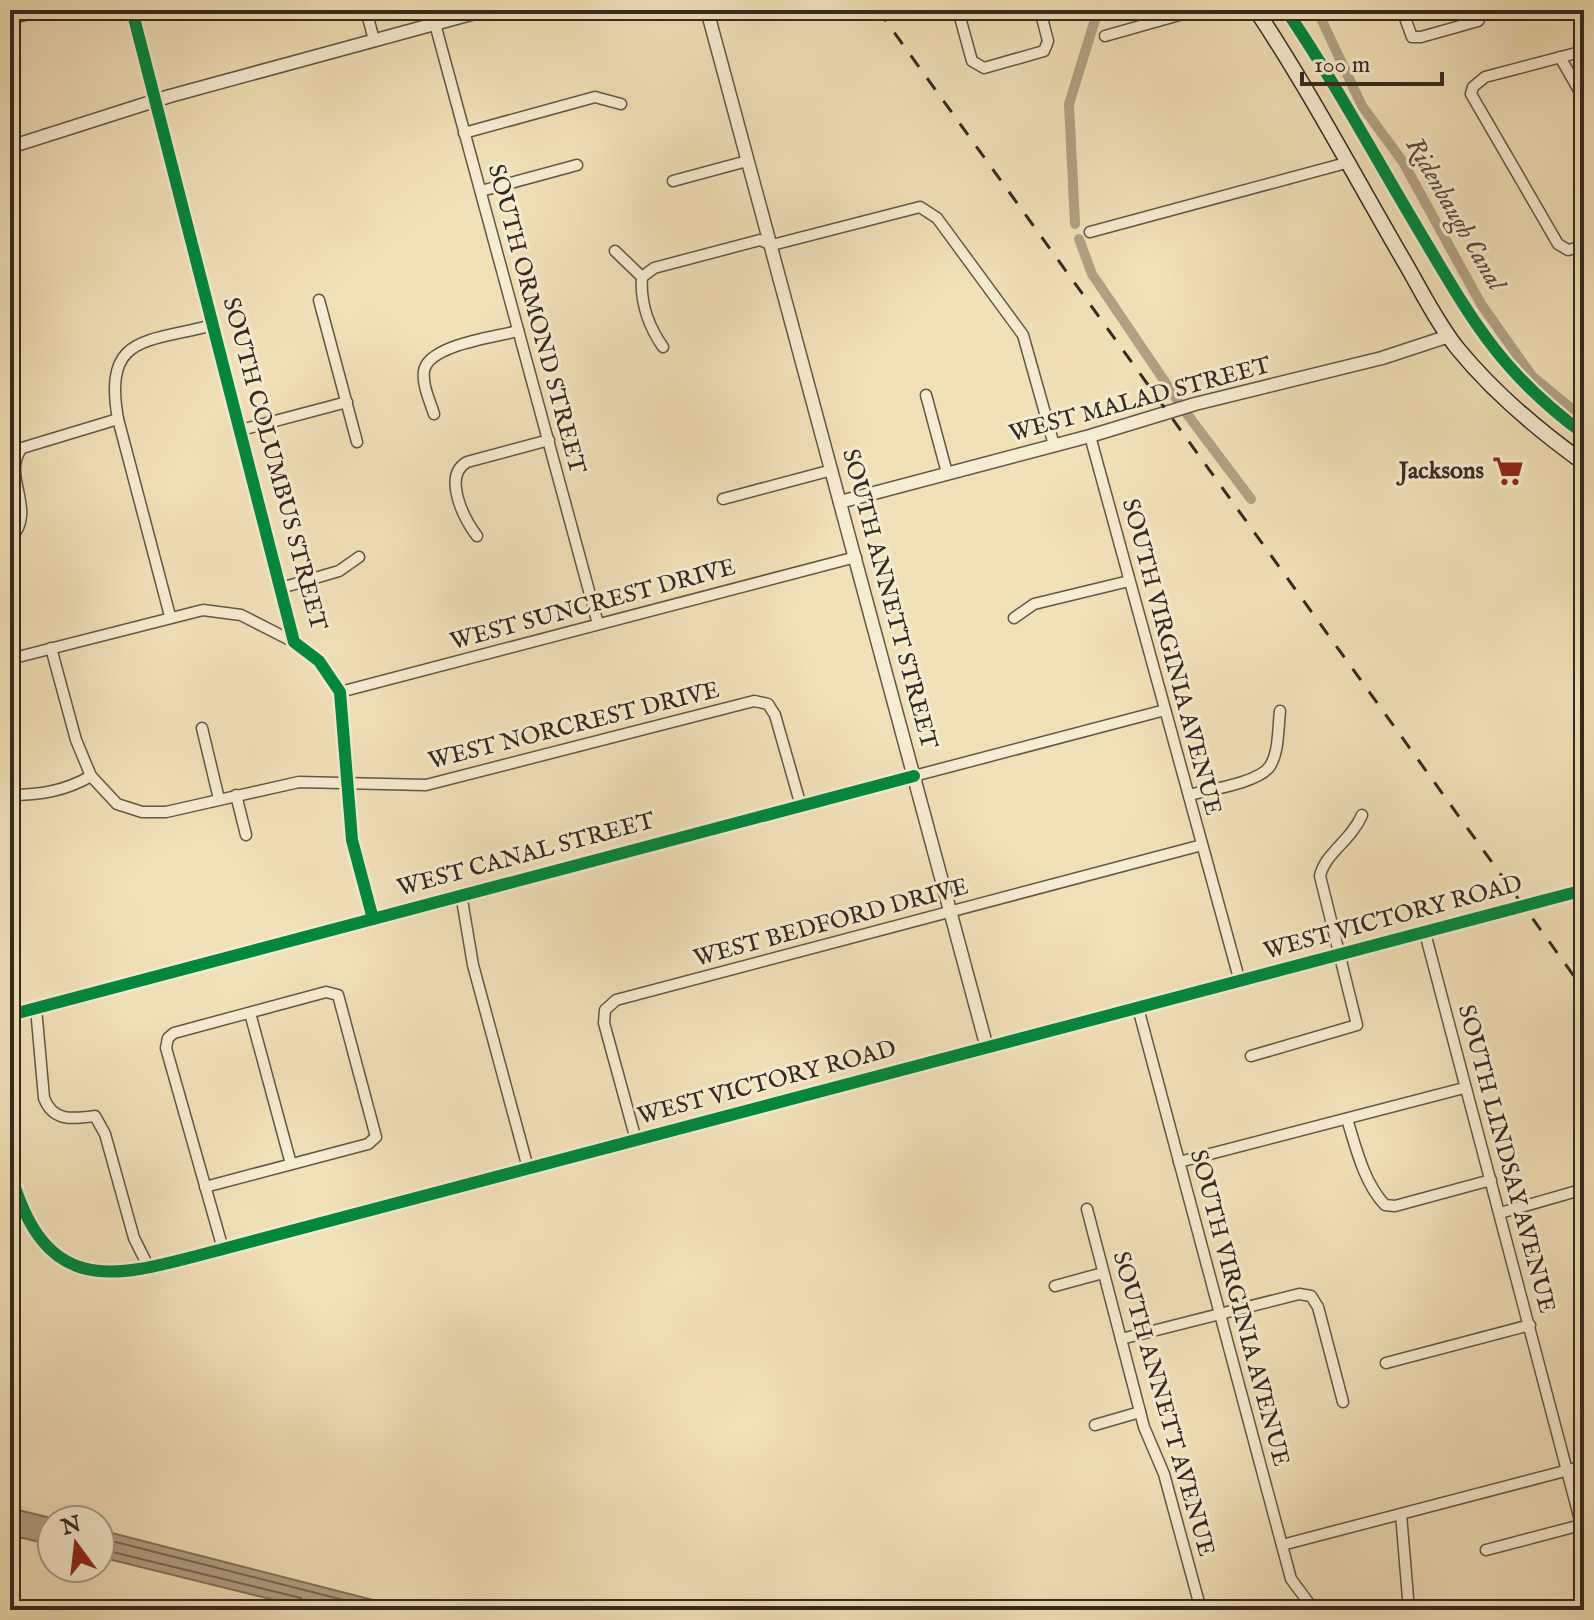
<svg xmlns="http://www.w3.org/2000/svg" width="1594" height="1620" viewBox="0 0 1594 1620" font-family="'IM FELL English',serif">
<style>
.water{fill:#b1a285;stroke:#7f725d;stroke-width:2}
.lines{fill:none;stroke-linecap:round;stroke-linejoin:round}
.shore{stroke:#736653;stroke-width:2}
.canal{stroke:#b1a285;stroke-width:10}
.minor-casing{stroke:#645747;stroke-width:13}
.tertiary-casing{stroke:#645747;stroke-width:15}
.secondary-casing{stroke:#352921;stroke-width:17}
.minor{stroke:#f6ecd1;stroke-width:10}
.tertiary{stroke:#f6ecd1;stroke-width:12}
.secondary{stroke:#f6ecd1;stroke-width:14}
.rail{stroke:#352921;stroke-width:3;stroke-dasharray:14 14;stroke-linecap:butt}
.cycleway-casing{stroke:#f6ecd1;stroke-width:17}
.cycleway{stroke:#00873e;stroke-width:12}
.labels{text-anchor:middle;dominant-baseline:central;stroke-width:6;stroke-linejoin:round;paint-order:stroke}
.street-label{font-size:24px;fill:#352921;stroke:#f6ecd1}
.poi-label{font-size:24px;font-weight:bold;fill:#352921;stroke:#f6ecd1;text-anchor:end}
.water-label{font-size:26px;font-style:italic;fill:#5a4d3f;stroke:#f6ecd1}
</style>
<rect width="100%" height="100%" fill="#f1e1b8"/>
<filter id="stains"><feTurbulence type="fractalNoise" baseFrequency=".0025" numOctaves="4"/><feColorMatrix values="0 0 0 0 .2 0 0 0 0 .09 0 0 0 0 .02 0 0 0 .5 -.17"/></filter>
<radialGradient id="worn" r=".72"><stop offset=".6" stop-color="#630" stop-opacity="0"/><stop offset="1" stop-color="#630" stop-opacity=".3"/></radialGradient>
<g class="water">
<polygon points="10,1508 59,1520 52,1520 52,1545 10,1535"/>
<polygon points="100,1530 412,1610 315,1610 100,1557"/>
</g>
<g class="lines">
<g class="shore">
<polyline points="100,1538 383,1610"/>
<polyline points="100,1549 301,1598 308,1610"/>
</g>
<g class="canal">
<polyline points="1317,10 1362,106 1403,162 1481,304 1532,376 1584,419"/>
<polyline points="1075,224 1069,104 1098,10"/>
<polyline points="1079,239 1092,274 1178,401"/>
<polyline points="1187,414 1251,499"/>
</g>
<defs>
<g id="minor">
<polyline points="366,10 374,40"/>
<polyline points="958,10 972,61 984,68 1044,51 1048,41 1040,10"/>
<polyline points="1402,10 1412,37 1421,37 1478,21 1485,10"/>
<polyline points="10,19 44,10"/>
<polyline points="435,24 598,624"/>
<polyline points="1105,36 1197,10"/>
<polyline points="1584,51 1485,77 1473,87 1471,94 1558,244 1568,250 1584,246"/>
<polyline points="1560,57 1584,99"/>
<polyline points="464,133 595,97 621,104"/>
<polyline points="673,181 747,161"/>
<polyline points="481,191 577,165"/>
<polyline points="1090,232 1346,163"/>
<polyline points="615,251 642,277"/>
<polyline points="319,300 357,442"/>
<path d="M663,347C649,327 640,302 642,277L654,268L760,240L772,245L920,207L937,218L1023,335L1054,445"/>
<polyline points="926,395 947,473"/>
<path d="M434,414C430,401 422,385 424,371C428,345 495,337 518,331"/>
<polyline points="118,419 170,616"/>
<polyline points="241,430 347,402"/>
<polyline points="1090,436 1240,982"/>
<polyline points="723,499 832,470"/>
<path d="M477,536C464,519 442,476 467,462L549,440"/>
<path d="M10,539C39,511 0,476 22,448L118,419C103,334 146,343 213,325"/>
<polyline points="281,588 339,571 359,557"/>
<polyline points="1014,618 1034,604 1129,581"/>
<polyline points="51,648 76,740 91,776"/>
<polyline points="10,659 203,610 241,615 294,642"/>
<polyline points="340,692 856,557"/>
<polyline points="202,728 219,799"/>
<polyline points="914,776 1165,710"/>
<path d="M10,795C40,795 65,791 91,776L117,804L142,812H166L299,782L426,785L754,701L768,704L775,715L801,806"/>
<polyline points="236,795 246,835"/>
<path d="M1189,795C1208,790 1259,783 1270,766C1279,752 1278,728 1280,711"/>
<polyline points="461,894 473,965 528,1168"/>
<polyline points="1425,933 1584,1535"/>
<path d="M36,1008L44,1098C53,1122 73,1119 95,1116L105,1134L134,1238L149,1268"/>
<polyline points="1138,1008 1291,1579 1314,1610"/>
<polyline points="250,1013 291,1164"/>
<path d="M1251,1056L1357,1025L1320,876C1325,853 1351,841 1362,815"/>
<path d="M1347,1119C1356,1148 1364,1183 1385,1205L1395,1206L1491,1180"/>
<polyline points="636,1140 604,1023 605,1010 616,1000 1202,845"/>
<polyline points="1179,1162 1464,1088"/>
<polyline points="205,1187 368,1144 376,1137 338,995 326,992 174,1033 168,1038 166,1048 223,1249"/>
<polyline points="1087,1209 1144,1427 1164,1474 1201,1610"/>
<polyline points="1500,1213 1584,1189"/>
<polyline points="1055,1286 1103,1273"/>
<polyline points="1121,1339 1299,1294 1311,1296 1318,1307 1343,1402"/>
<polyline points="1386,1363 1530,1325"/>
<polyline points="1095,1425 1140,1412"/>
<polyline points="1401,1514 1409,1610"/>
<polyline points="1282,1545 1584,1466"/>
<polyline points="1486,1550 1581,1525"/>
</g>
<g id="tertiary">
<polyline points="132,10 294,642 319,661 340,692 352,840 373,919"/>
<polyline points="707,10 987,1048"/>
<polyline points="10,147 170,96 486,10"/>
<polyline points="840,502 1090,436 1195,404 1382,358 1449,336"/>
<polyline points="10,1015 914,776"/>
<path d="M10,1171C47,1304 119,1276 223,1249L1584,890"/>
</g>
<path id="secondary" d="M1256,10C1310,91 1355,177 1404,261C1421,290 1437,323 1458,349C1494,393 1538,430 1584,463"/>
</defs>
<use href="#minor" class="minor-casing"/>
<use href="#tertiary" class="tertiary-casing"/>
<use href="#secondary" class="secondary-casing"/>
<use href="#minor" class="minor"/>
<use href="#tertiary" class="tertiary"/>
<use href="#secondary" class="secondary"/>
<polyline class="rail" points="878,10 1584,990"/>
<defs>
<g id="cycleway">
<polyline points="132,10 294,642 319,661 340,692 352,840 373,919"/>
<path d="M1286,10C1335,82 1376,159 1421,234C1472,320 1500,372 1584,434"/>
<polyline points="10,1015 914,776"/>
<path d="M10,1171C47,1304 119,1276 223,1249L1584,890"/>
</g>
</defs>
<use href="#cycleway" class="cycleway-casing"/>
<use href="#cycleway" class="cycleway"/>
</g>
<defs>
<symbol id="supermarket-bare" viewBox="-9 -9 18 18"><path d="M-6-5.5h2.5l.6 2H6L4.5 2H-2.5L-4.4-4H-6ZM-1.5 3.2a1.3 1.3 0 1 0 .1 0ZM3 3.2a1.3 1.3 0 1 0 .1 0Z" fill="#8f2418" stroke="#f6ecd1" stroke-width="2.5" paint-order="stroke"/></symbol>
</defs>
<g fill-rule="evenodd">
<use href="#supermarket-bare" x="1486" y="449" width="44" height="44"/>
</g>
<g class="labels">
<g class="street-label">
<text transform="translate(536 319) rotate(75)">SOUTH ORMOND STREET</text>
<text transform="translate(1140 400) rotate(-15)">WEST MALAD STREET</text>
<text transform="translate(274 464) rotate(75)">SOUTH COLUMBUS STREET</text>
<text transform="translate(889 599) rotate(75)">SOUTH ANNETT STREET</text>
<text transform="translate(593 605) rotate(-15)">WEST SUNCREST DRIVE</text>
<text transform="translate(1171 657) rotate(75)">SOUTH VIRGINIA AVENUE</text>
<text transform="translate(574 726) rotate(-14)">WEST NORCREST DRIVE</text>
<text transform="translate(526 855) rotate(-15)">WEST CANAL STREET</text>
<text transform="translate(1393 918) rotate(-15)">WEST VICTORY ROAD</text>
<text transform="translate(831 923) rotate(-15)">WEST BEDFORD DRIVE</text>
<text transform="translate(767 1083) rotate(-15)">WEST VICTORY ROAD</text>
<text transform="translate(1506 1159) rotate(75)">SOUTH LINDSAY AVENUE</text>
<text transform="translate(1239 1308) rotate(75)">SOUTH VIRGINIA AVENUE</text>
<text transform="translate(1163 1404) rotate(74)">SOUTH ANNETT AVENUE</text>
</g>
<g class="poi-label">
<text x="1484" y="471">Jacksons</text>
</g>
<g class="water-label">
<text transform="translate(1455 214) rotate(60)">Ridenbaugh Canal</text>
</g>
</g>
<rect width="1594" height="1620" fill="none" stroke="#f1e1b8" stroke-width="40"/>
<rect x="12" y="12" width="1570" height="1596" fill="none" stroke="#352921" stroke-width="4"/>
<rect x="20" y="20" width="1554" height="1580" fill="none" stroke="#352921" stroke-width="2"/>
<g transform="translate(76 1544) rotate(345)"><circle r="38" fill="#f6ecd1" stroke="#a99e8b" stroke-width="2"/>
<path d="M0-6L14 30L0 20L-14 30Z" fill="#8f2418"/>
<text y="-12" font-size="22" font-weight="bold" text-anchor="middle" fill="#352921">N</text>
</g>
<path d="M1302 72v12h140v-12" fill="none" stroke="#352921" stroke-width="4"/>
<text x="1314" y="72" font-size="24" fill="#352921" stroke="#f6ecd1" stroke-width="6" paint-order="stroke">100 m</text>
<rect width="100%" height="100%" filter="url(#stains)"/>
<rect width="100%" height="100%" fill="url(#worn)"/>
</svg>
